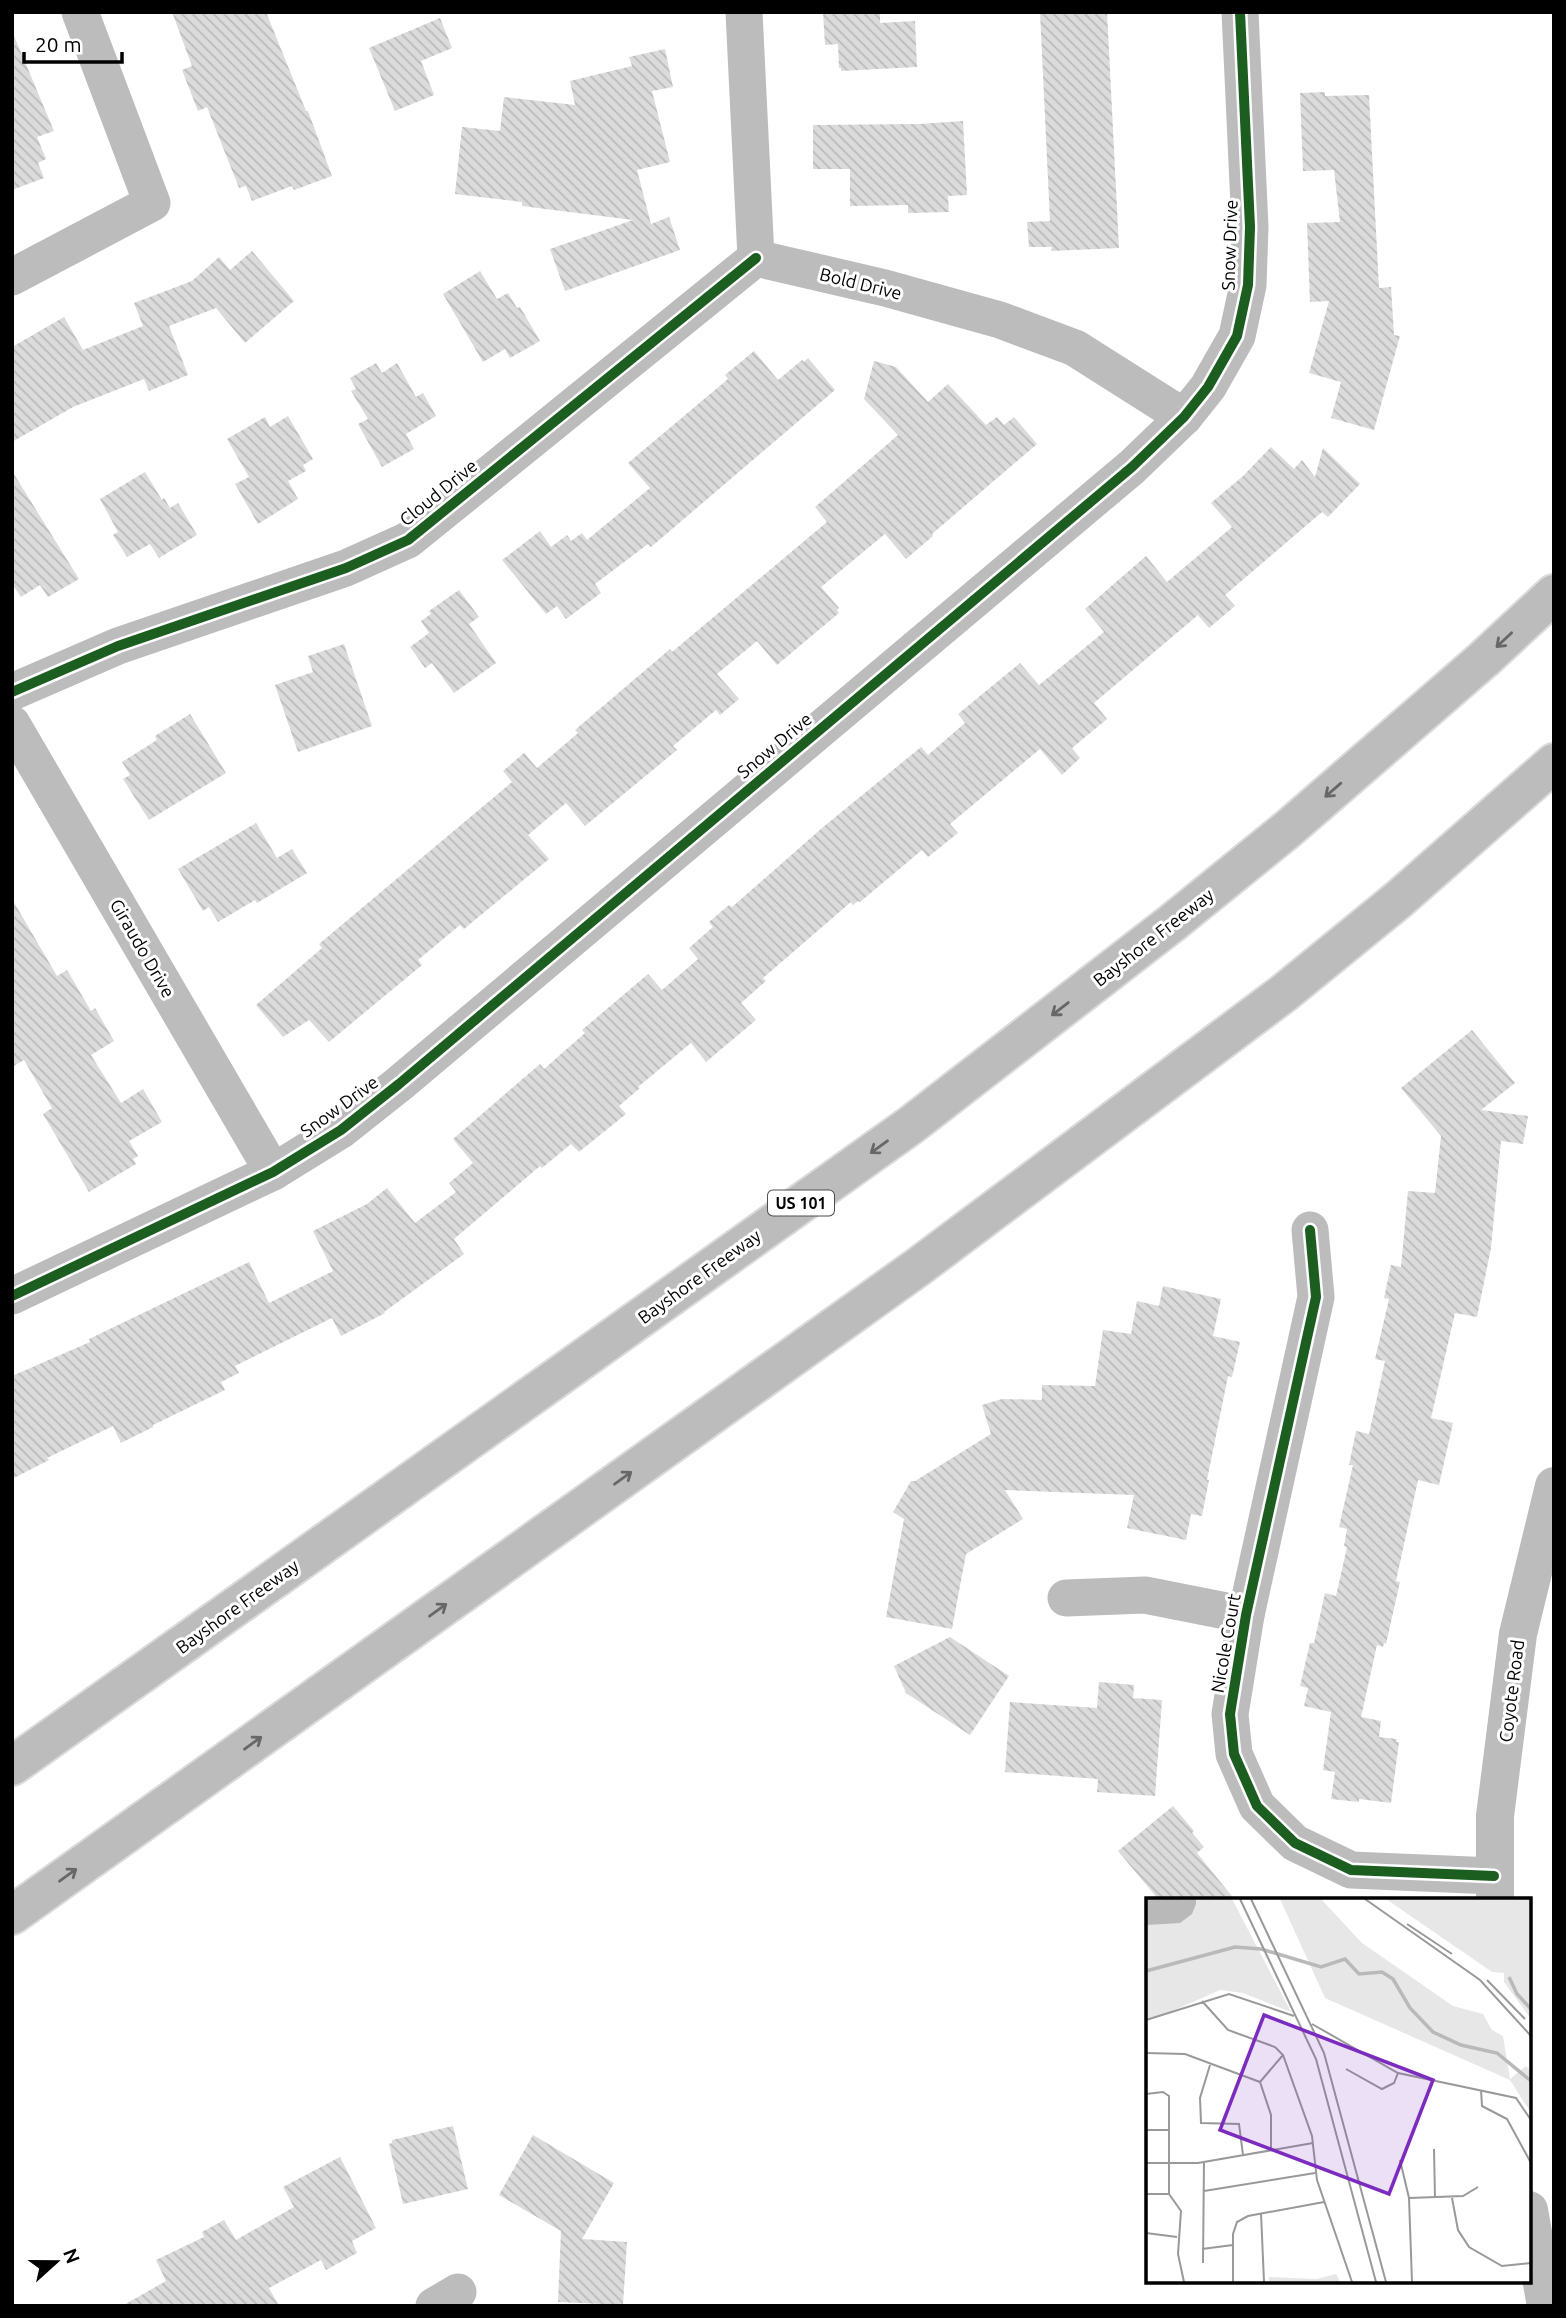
<svg xmlns="http://www.w3.org/2000/svg" width="1566" height="2318" viewBox="0 0 1566 2318" font-family="Ubuntu,sans-serif">
<style>
.building{fill:url(#building-back-hatch)}
.lines{fill:none;stroke-linecap:round;stroke-linejoin:round}
.motorway-casing{stroke:#dbdbdb;stroke-width:42}
.minor{stroke:#bcbcbc;stroke-width:37}
.tertiary{stroke:#bcbcbc;stroke-width:38}
.motorway{stroke:#bcbcbc;stroke-width:38}
.cycleway-casing{stroke:#fff;stroke-width:15}
.cycleway{stroke:#1b5e20;stroke-width:10}
.oneway{stroke:#676767}
.labels{text-anchor:middle;dominant-baseline:central;stroke-width:6;stroke-linejoin:round;paint-order:stroke}
.shield{fill:#fff;stroke:#4c4c4c;stroke-width:2}
.shield-label{font-size:16px;font-weight:bold;fill:#000}
.street-label{font-size:18px;fill:#000;stroke:#fff}
.inset-river{fill:none;stroke:#b9b9b9;stroke-width:3.5}
.inset-road{fill:none;stroke:#999;stroke-width:2}
.view{fill:#7b2cbf;fill-opacity:0.15;stroke:#7b2cbf;stroke-width:3.5}
.inset-edge{fill:none;stroke:#000;stroke-width:3.5}
</style>
<defs>
<pattern id="building-back-hatch" width="6" height="6" patternUnits="userSpaceOnUse" patternTransform="scale(1.75)"><rect width="6" height="6" fill="#dbdbdb"/><path d="M-1 5l2 2M0 0l6 6M5-1l2 2" fill="none" stroke="#bababa"/></pattern>
</defs>
<rect width="100%" height="100%" fill="#fff"/>
<g class="building">
<polygon points="172,12 266,12 306,111 308,111 332,176 294,190 292,186 252,201 246,186 239,188 207,107 198,111 182,70 192,66"/>
<polygon points="823,12 880,12 880,23 915,21 917,67 841,71 841,68 839,68 838,44 825,45"/>
<polygon points="1040,12 1107,12 1119,248 1051,251 1052,247 1029,247 1027,222 1050,221"/>
<polygon points="440,18 452,48 421,61 434,95 395,111 369,48"/>
<polygon points="12,31 54,131 37,137 46,159 38,163 44,178 12,190"/>
<polygon points="665,49 673,87 652,91 670,162 637,170 651,224 669,217 680,250 565,291 550,249 633,220 522,206 522,202 455,194 462,127 500,131 504,97 575,105 570,81 632,66 629,57"/>
<polygon points="1325,92 1325,96 1369,95 1379,288 1391,287 1394,335 1400,336 1374,430 1331,418 1341,382 1309,373 1329,301 1310,302 1307,223 1340,222 1334,170 1303,171 1300,93"/>
<polygon points="963,121 967,195 948,196 949,212 908,213 908,205 850,206 850,169 813,169 813,125 920,124"/>
<polygon points="252,251 294,301 245,343 216,308 169,326 188,375 149,391 144,379 73,407 12,442 12,347 64,317 83,350 143,326 134,303 192,281 219,257 230,270"/>
<polygon points="480,271 497,299 508,293 517,308 520,307 540,341 510,358 505,349 483,362 443,294"/>
<polygon points="754,351 778,380 802,360 804,362 808,358 835,390 651,547 648,544 595,584 601,593 566,619 557,606 546,614 502,560 540,531 551,547 567,535 571,541 582,533 587,540 650,488 628,463 728,379 725,375"/>
<polygon points="874,361 896,367 928,402 948,384 986,425 997,417 1004,425 1014,417 1037,444 932,534 933,536 906,559 885,534 821,587 839,608 837,610 839,613 777,665 757,641 717,674 739,699 720,715 716,710 673,746 677,750 585,826 566,803 528,835 549,859 464,929 460,925 418,960 422,965 329,1042 309,1020 283,1037 256,1005 322,948 319,944 512,782 503,771 524,753 537,768 578,733 575,730 670,649 672,652 827,522 815,507 898,435 864,399"/>
<polygon points="376,363 382,373 397,363 416,397 423,393 436,416 406,434 414,449 382,467 358,424 368,419 351,391 356,389 350,378"/>
<polygon points="288,416 313,459 303,465 306,471 288,481 298,499 258,524 235,484 249,477 227,439 265,417 270,427"/>
<polygon points="1271,447 1294,469 1302,460 1315,477 1323,448 1360,484 1328,517 1322,512 1225,595 1235,606 1209,628 1198,615 1094,703 1107,719 1072,748 1080,758 1062,775 1040,749 950,824 958,833 928,857 922,850 860,902 858,901 853,905 851,902 763,978 766,981 741,1003 756,1020 706,1062 691,1043 638,1087 640,1088 619,1106 626,1114 579,1152 571,1144 542,1168 540,1166 454,1239 464,1254 384,1312 385,1313 341,1336 332,1318 235,1366 239,1373 221,1382 225,1390 153,1425 153,1427 121,1443 113,1426 47,1458 49,1460 12,1479 12,1376 90,1342 89,1339 249,1262 269,1303 333,1271 313,1231 367,1204 387,1188 415,1223 456,1192 449,1183 473,1163 453,1139 540,1064 544,1069 585,1033 582,1030 648,974 662,990 698,959 689,948 713,927 709,922 729,905 732,907 822,828 921,747 928,755 965,723 958,714 1020,663 1039,685 1104,632 1085,609 1146,556 1167,582 1232,527 1211,503 1243,476"/>
<polygon points="12,471 79,579 48,597 40,585 21,597 12,584"/>
<polygon points="145,472 162,500 164,498 170,508 178,503 197,535 159,558 150,544 127,557 113,535 118,532 100,499"/>
<polygon points="459,590 479,617 469,624 496,663 454,693 432,663 425,668 410,647 429,633 421,621 431,614 429,611"/>
<polygon points="344,644 372,726 298,752 275,685 313,672 308,656"/>
<polygon points="190,714 226,773 149,820 123,779 130,775 122,762 157,740 155,736"/>
<polygon points="256,823 277,858 292,849 307,873 257,903 255,900 218,922 209,907 203,911 178,869"/>
<polygon points="12,899 57,976 67,970 91,1011 95,1008 114,1041 91,1055 121,1103 143,1089 162,1122 129,1141 138,1156 133,1159 136,1164 89,1192 43,1114 52,1108 24,1060 12,1067"/>
<polygon points="1472,1030 1515,1083 1481,1110 1528,1116 1523,1144 1501,1141 1491,1248 1477,1317 1455,1313 1431,1418 1453,1423 1439,1485 1418,1480 1396,1581 1400,1582 1386,1644 1384,1643 1383,1647 1377,1645 1361,1717 1381,1721 1379,1737 1397,1739 1396,1742 1399,1742 1391,1803 1359,1799 1359,1802 1331,1799 1335,1772 1323,1770 1331,1712 1304,1706 1308,1688 1300,1686 1310,1643 1314,1643 1325,1593 1336,1596 1347,1547 1344,1546 1347,1529 1339,1527 1353,1465 1349,1465 1356,1431 1369,1434 1385,1361 1375,1359 1389,1299 1384,1298 1391,1265 1401,1267 1408,1191 1435,1193 1441,1136 1401,1088"/>
<polygon points="1163,1286 1221,1299 1213,1336 1240,1342 1232,1377 1228,1376 1207,1480 1209,1480 1202,1516 1191,1514 1186,1540 1127,1528 1134,1495 1005,1490 1023,1519 966,1554 952,1629 886,1617 904,1519 893,1512 911,1481 915,1481 991,1434 982,1405 1002,1399 1042,1400 1042,1385 1095,1386 1103,1330 1131,1334 1137,1301 1159,1306"/>
<polygon points="950,1637 1009,1676 970,1735 906,1693 894,1666"/>
<polygon points="1099,1682 1134,1685 1133,1698 1162,1700 1155,1796 1097,1792 1098,1779 1005,1772 1010,1702 1097,1708"/>
<polygon points="1173,1806 1194,1831 1192,1833 1204,1847 1197,1853 1235,1900 1159,1900 1118,1851"/>
<polygon points="453,2126 468,2189 403,2204 389,2144 392,2143 392,2140"/>
<polygon points="533,2135 614,2183 582,2239 627,2242 623,2305 558,2302 561,2231 499,2195"/>
<polygon points="340,2157 376,2228 352,2241 357,2253 326,2270 321,2260 269,2288 279,2306 122,2306 166,2281 156,2260 204,2237 202,2232 224,2220 236,2240 294,2207 283,2187"/>
</g>
<g class="lines">
<defs>
<g id="motorway">
<polyline points="12,1766 911,1125 1172,923 1288,829 1484,659 1554,594"/>
<polyline points="12,1915 918,1267 1284,993 1398,900 1554,763"/>
</g>
</defs>
<use href="#motorway" class="motorway-casing"/>
<g class="minor">
<polyline points="744,12 756,258 885,288 1000,320 1075,348 1184,417"/>
<polyline points="12,277 152,203 80,12"/>
<polyline points="12,692 118,646 346,568 408,540 756,258"/>
<polyline points="12,724 273,1172"/>
<polyline points="1310,1230 1316,1297 1246,1615 1230,1714 1234,1754 1257,1806 1295,1843 1351,1870 1494,1876"/>
<polyline points="12,1296 273,1172 341,1130 399,1084 1132,467 1184,417 1208,387 1237,336 1248,285 1250,227 1240,12"/>
<polyline points="1066,1598 1145,1595 1246,1615"/>
<polyline points="434,2306 458,2292"/>
</g>
<g class="tertiary">
<polyline points="1495,1900 1495,1816 1518,1634 1554,1486"/>
<polyline points="1529,2210 1546,2306"/>
</g>
<use href="#motorway" class="motorway"/>
<defs>
<g id="cycleway">
<polyline points="12,692 118,646 346,568 408,540 756,258"/>
<polyline points="1310,1230 1316,1297 1246,1615 1230,1714 1234,1754 1257,1806 1295,1843 1351,1870 1494,1876"/>
<polyline points="12,1296 273,1172 341,1130 399,1084 1132,467 1184,417 1208,387 1237,336 1248,285 1250,227 1240,12"/>
</g>
</defs>
<use href="#cycleway" class="cycleway-casing"/>
<use href="#cycleway" class="cycleway"/>
</g>
<defs><path id="oneway-shaft" d="M-6 0H5M1.5-3L5.5 0L1.5 3" fill="none" stroke-width="1.6" stroke-linecap="round" stroke-linejoin="round" transform="scale(1.75)"/></defs>
<g class="oneway">
<use href="#oneway-shaft" transform="translate(1504 640) rotate(137)"/>
<use href="#oneway-shaft" transform="translate(1333 790) rotate(139)"/>
<use href="#oneway-shaft" transform="translate(1060 1009) rotate(142)"/>
<use href="#oneway-shaft" transform="translate(879 1147) rotate(144)"/>
<use href="#oneway-shaft" transform="translate(623 1478) rotate(-36)"/>
<use href="#oneway-shaft" transform="translate(438 1610) rotate(-36)"/>
<use href="#oneway-shaft" transform="translate(253 1743) rotate(-36)"/>
<use href="#oneway-shaft" transform="translate(68 1875) rotate(-36)"/>
</g>
<g class="labels">
<rect class="shield" x="768" y="1190.5" width="66" height="25" rx="5"/>
<g class="shield-label">
<text x="801" y="1203">US 101</text>
</g>
<g class="street-label">
<text transform="translate(1229 245) rotate(-88)">Snow Drive</text>
<text transform="translate(861 283) rotate(14)">Bold Drive</text>
<text transform="translate(438 492) rotate(-39)">Cloud Drive</text>
<text transform="translate(774 745) rotate(-40)">Snow Drive</text>
<text transform="translate(1153 937) rotate(-38)">Bayshore Freeway</text>
<text transform="translate(143 948) rotate(60)">Giraudo Drive</text>
<text transform="translate(339 1106) rotate(-36)">Snow Drive</text>
<text transform="translate(699 1276) rotate(-36)">Bayshore Freeway</text>
<text transform="translate(237 1606) rotate(-36)">Bayshore Freeway</text>
<text transform="translate(1225 1643) rotate(-80)">Nicole Court</text>
<text transform="translate(1511 1691) rotate(-83)">Coyote Road</text>
</g>
</g>
<g transform="translate(1146 1898)">
<rect width="385" height="385" fill="#fff"/>
<path d="M134,1H175L216,45L307,108L337,116L346,132L357,138L364,181L380,168L385,173V215L364,182L179,100ZM240,1H385V121L358,84V75L346,74ZM190,376L194,384H123V379L171,381Z" fill="#e7e7e7"/>
<path d="M0,1H86L145,114L97,95L74,92L13,119L0,120Z" fill="#e7e7e7"/>
<path d="M0,1H50V6L46,16L34,25L0,27Z" fill="#b9b9b9"/>
<path class="inset-river" d="M0,73L89,49L115,51L175,69L199,61L213,76L236,74L247,81L264,110L287,134L315,147L351,155L385,183M363,79L371,96L385,111"/>
<path class="inset-road" d="M94,1L170,161L230,384M105,1L178,155L240,384M219,1L334,82L385,138M261,26L306,56M341,82L379,121M56,103L82,132L129,149L137,157L166,238L171,282L206,384M0,122L83,96L148,118M166,126L252,175L370,200L385,222M0,155L39,156L114,184L137,157M64,167L54,200L55,225L93,226L97,257M200,171L236,191L248,185L252,175M114,184L125,217V251M335,192L336,208L361,221L385,265M0,196L17,194L23,198V296L35,313L32,356L38,384M0,232H22M288,251L289,300M254,262L263,300L266,384M0,265H52L167,245M58,293L169,275M0,296H23M263,300L317,298L332,289M306,300L312,332L323,349L356,368L385,365M115,315L118,384M0,335L31,339M56,351L87,347M57,365L58,263M87,384V336L91,324L102,318L178,304"/>
<path class="view" d="M118,117L287,182L243,296L74,232Z"/>
<rect width="385" height="385" class="inset-edge"/>
</g>
<rect width="1566" height="2318" fill="none" stroke="#000000" stroke-width="28"/>
<g transform="translate(56 2262) rotate(69)" stroke="#ffffff" stroke-width="5" paint-order="stroke">
<path d="M0-5L12 26L0 18L-12 26Z" fill="#000000"/>
<text y="-10" font-size="19" font-weight="bold" text-anchor="middle" fill="#000000">N</text>
</g>
<path d="M24 52v10h98v-10" fill="none" stroke="#000000" stroke-width="3.5"/>
<text x="35" y="52" font-size="21" fill="#000000" stroke="#ffffff" stroke-width="5" paint-order="stroke">20 m</text>
</svg>
